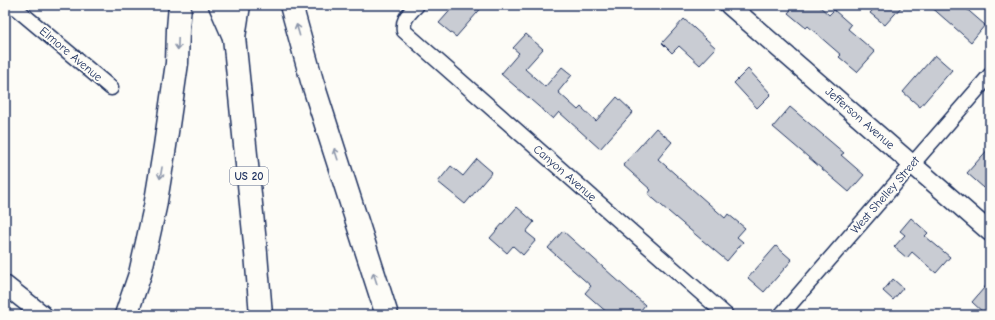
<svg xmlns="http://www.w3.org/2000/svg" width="995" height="320" viewBox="0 0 995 320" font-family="'Comic Neue',sans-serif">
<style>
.building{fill:#c9ccd3;stroke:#1b2f5e}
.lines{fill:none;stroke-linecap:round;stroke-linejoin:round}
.minor-casing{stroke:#1b2f5e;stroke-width:17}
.tertiary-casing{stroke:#1b2f5e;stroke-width:21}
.trunk-casing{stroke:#1b2f5e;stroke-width:25}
.motorway-casing{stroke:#1b2f5e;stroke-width:25}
.minor{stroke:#fdfcf7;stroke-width:14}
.tertiary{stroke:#fdfcf7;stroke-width:18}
.trunk{stroke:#fdfcf7;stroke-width:22}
.motorway{stroke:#fdfcf7;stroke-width:22}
.oneway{stroke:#8c96aa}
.labels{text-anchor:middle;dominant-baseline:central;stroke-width:4;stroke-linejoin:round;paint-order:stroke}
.shield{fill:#fdfcf7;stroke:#5f6c8c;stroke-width:1}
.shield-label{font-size:11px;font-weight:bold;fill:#1b2f5e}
.street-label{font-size:12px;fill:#1b2f5e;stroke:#fdfcf7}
</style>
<rect width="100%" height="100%" fill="#fdfcf7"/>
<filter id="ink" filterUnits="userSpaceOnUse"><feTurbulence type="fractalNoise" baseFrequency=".025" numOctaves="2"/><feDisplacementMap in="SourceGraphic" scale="8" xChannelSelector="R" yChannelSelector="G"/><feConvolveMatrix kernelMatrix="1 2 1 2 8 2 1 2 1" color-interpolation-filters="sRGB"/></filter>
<g filter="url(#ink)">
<g class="building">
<polygon points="455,5 484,5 456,37 439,23"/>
<polygon points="795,5 818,5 829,15 834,10 851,25 848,29 875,52 857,72 839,57 841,55 826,42 808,26 806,28 788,13"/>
<polygon points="877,5 903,5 885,25 870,13"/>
<polygon points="929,5 962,5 985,25 971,42"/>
<polygon points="684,19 716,48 700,65 679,46 672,53 662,43"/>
<polygon points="526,34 543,49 525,69 545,87 562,67 572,75 558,92 578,110 581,107 596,121 617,97 633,112 600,149 559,112 553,119 501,74 519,53 513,48"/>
<polygon points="935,55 952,70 920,107 903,92"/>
<polygon points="748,69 771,94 757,108 734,83"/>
<polygon points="790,107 844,153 841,155 864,175 849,192 773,127"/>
<polygon points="656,128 672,142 658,159 725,218 728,214 745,228 737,237 743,242 727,261 696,235 648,194 651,190 623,165"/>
<polygon points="990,147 990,182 984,188 967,173"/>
<polygon points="477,159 492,172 465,204 438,182 451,166 463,176"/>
<polygon points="517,207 534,222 526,232 536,240 523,255 513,246 507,253 490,238"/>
<polygon points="911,218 928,233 925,236 950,257 936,273 912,252 907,258 894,247 905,235 900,231"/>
<polygon points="563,231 645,305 637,315 610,315 585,293 591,286 548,248"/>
<polygon points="776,246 792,260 764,292 748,278"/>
<polygon points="893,279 903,288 893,300 883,291"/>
<polygon points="990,281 990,315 986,315 972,302"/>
</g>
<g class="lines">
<defs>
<g id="minor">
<polyline points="12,5 111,88"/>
<path d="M417,5C409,14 402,19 404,31L726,315"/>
<polyline points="781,315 990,75"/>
</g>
<g id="tertiary">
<polyline points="729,5 990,232"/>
<polyline points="5,285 43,315"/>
</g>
<g id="trunk">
<polyline points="220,5 234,37"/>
<polyline points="239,5 234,37 256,253 261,315"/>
</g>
<g id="motorway">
<polyline points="291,5 312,81 387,315"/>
<polyline points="126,315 140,274 155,207 165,146 177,63 178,29 180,5"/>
</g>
</defs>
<use href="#minor" class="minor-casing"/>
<use href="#tertiary" class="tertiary-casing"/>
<use href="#trunk" class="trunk-casing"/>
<use href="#motorway" class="motorway-casing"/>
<use href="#minor" class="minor"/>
<use href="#tertiary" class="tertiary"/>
<use href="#trunk" class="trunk"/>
<use href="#motorway" class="motorway"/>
</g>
<defs><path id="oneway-shaft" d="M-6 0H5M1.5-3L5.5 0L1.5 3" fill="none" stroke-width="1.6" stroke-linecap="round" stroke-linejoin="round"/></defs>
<g class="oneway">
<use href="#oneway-shaft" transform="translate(298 30) rotate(-106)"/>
<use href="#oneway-shaft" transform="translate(178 44) rotate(92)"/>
<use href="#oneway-shaft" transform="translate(336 154) rotate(-108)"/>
<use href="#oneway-shaft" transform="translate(161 173) rotate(100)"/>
<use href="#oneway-shaft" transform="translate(375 278) rotate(-108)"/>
</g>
</g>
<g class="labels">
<rect class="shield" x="230" y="167" width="38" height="18" rx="3"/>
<g class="shield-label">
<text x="249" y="176">US 20</text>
</g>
<g class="street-label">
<text transform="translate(71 54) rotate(40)">Elmore Avenue</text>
<text transform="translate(860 118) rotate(41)">Jefferson Avenue</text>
<text transform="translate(565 173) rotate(41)">Canyon Avenue</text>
<text transform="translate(885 195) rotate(-49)">West Shelley Street</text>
</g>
</g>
<rect width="995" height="320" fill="none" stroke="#fdfcf7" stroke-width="20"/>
<rect x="10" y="10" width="975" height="300" fill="none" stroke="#1b2f5e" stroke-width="1.5" filter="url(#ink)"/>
</svg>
